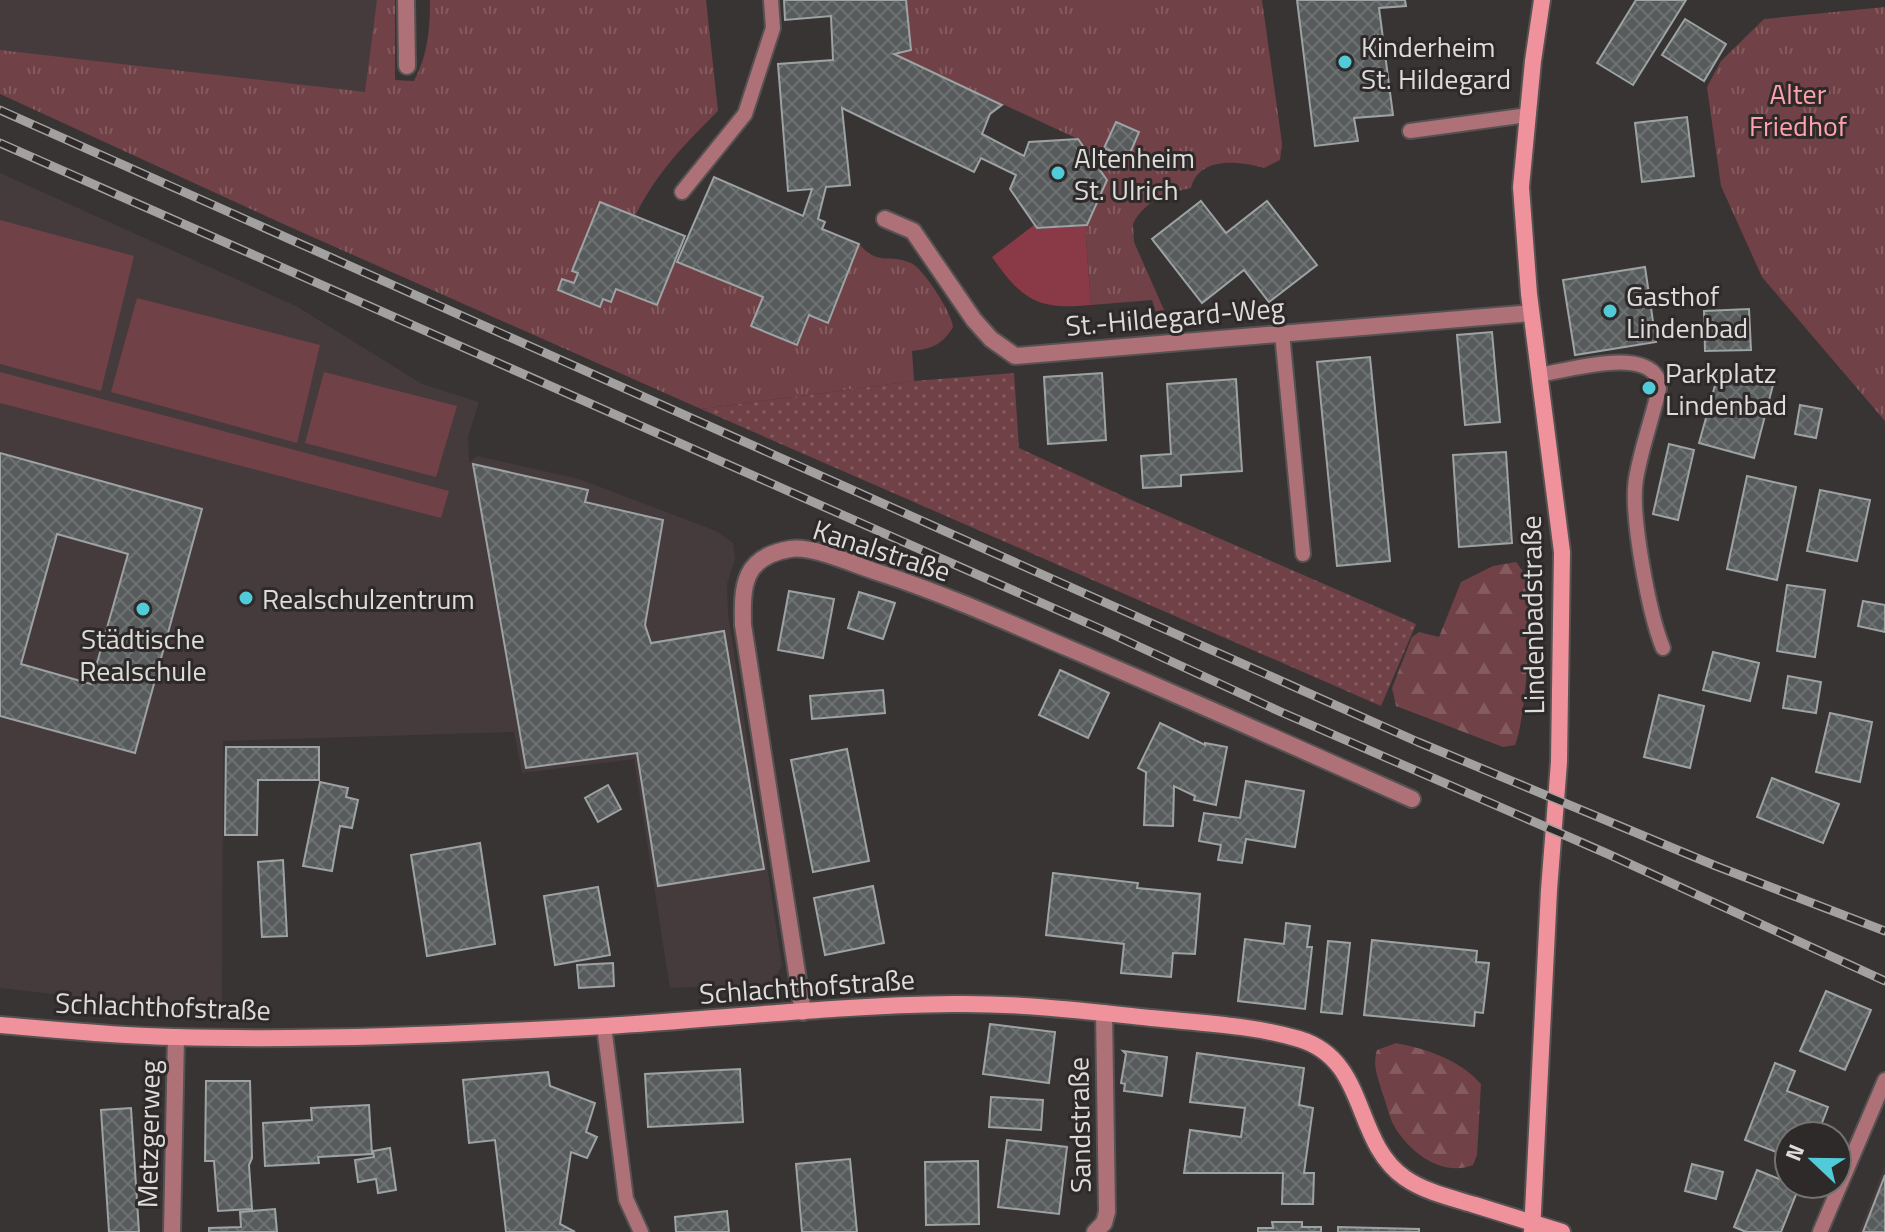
<svg xmlns="http://www.w3.org/2000/svg" width="1885" height="1232" viewBox="0 0 1885 1232" font-family="'Titillium Web',sans-serif">
<style>
.built{fill:#463b3c}
.grass{fill:url(#grass-tufts)}
.forest{fill:url(#forest-firs)}
.garden{fill:url(#garden-dots)}
.pitch{fill:#704146}
.water{fill:#893a46}
.building{fill:url(#building-cross-hatch);stroke:#9da2a3;stroke-width:2;fill-rule:evenodd}
.lines{fill:none;stroke-linecap:round;stroke-linejoin:round}
.lane-casing{stroke:#565252;stroke-width:18}
.street-casing{stroke:#565252;stroke-width:20}
.secondary-casing{stroke:#565252;stroke-width:20}
.lane{stroke:#ad7177;stroke-width:14}
.street{stroke:#ad7177;stroke-width:16}
.secondary{stroke:#f0929c;stroke-width:16}
.rail-casing{stroke:#a3a0a0;stroke-width:9}
.rail{stroke:#2e2a2a;stroke-width:6;stroke-dasharray:18;stroke-linecap:butt}
.poi-dot{fill:#52cbd8;stroke:#2e2a2a;stroke-width:3}
.labels{text-anchor:middle;dominant-baseline:central;stroke-width:6;stroke-linejoin:round;paint-order:stroke}
.poi-label{font-size:28px;fill:#dedbdb;stroke:#2e2a2a;text-anchor:start}
.park-label{font-size:28px;fill:#ffa2ab;stroke:#2e2a2a}
.street-label{font-size:28px;fill:#dedbdb;stroke:#2e2a2a}
</style>
<defs>
<pattern id="grass-tufts" width="24" height="20" patternUnits="userSpaceOnUse" patternTransform="scale(2)"><rect width="24" height="20" fill="#704146"/><path d="M3 7l-1-3M5 7V3M7 7l1-3M15 17l-1-3M17 17v-4M19 17l1-3" fill="none" stroke="#845c60"/></pattern>
<pattern id="forest-firs" width="22" height="20" patternUnits="userSpaceOnUse" patternTransform="scale(2)"><rect width="22" height="20" fill="#704146"/><path d="M5 1l3.5 6h-7zM16 11l3.5 6h-7z" fill="#845c60"/></pattern>
<pattern id="garden-dots" width="8" height="8" patternUnits="userSpaceOnUse" patternTransform="scale(2)"><rect width="8" height="8" fill="#704146"/><path d="M2 2h.1M6 6h.1" fill="none" stroke="#845c60" stroke-width="1.8" stroke-linecap="round"/></pattern>
<pattern id="building-cross-hatch" width="8" height="8" patternUnits="userSpaceOnUse" patternTransform="scale(2)"><rect width="8" height="8" fill="#575b5c"/><path d="M0 0l8 8M0 8l8-8" fill="none" stroke="#6f7273"/></pattern>
</defs>
<rect width="100%" height="100%" fill="#383434"/>
<g class="built">
<polygon points="0,0 378,0 375,108 0,71"/>
<polygon points="0,173 296,306 422,384 479,402 468,437 469,463 477,456 579,479 716,531 733,543 735,559 727,584 728,614 782,965 772,983 670,988 634,759 522,773 514,732 223,741 222,1006 123,1002 0,988"/>
<polygon points="1885,1165 1885,1232 1859,1232 1874,1194"/>
</g>
<g class="grass">
<path d="M377,0H395V80L414,81C428,55 430,29 430,0H706L718,111C684,145 657,172 635,216L600,202L572,271L578,273L574,283L562,279L558,290L600,307L603,299L611,302L616,289L657,305L675,262H677L763,297L751,326L796,345L809,315L828,323L859,244C879,267 889,253 911,263C923,268 952,313 953,327C943,344 932,349 912,351L914,381L701,409L281,223L0,94V50L365,92Z"/>
<path d="M906,0H1262L1282,143L1280,160L1264,168C1239,161 1199,156 1191,188C1167,193 1144,201 1133,224L1134,242L1168,319L1169,330L1162,331L1152,300L1091,305L1085,226L1107,180L1078,139L894,54L911,49Z"/>
<polygon points="1885,7 1885,421 1762,277 1721,186 1707,87 1721,61 1764,19"/>
</g>
<g class="forest">
<path d="M1516,562C1519,566 1524,572 1526,577C1535,599 1525,725 1515,745L1503,747L1396,706L1392,688L1412,637L1419,632L1439,637L1461,582L1493,566Z"/>
<path d="M1396,1043C1427,1049 1460,1060 1481,1084L1477,1155L1473,1165C1441,1178 1406,1150 1392,1122C1388,1112 1386,1102 1382,1092C1378,1077 1372,1065 1377,1050Z"/>
</g>
<polygon class="garden" points="1014,373 1019,448 1136,502 1416,624 1381,706 701,409 914,381"/>
<g class="pitch">
<polygon points="1097,0 1144,0 1148,26 1101,32"/>
<polygon points="0,220 134,256 101,391 0,364"/>
<polygon points="137,298 320,345 297,443 111,392"/>
<polygon points="0,372 449,491 441,518 0,403"/>
<polygon points="324,372 457,406 436,477 305,443"/>
</g>
<path class="water" d="M1034,225L1037,229L1085,226L1091,305C1038,310 1023,301 992,257Z"/>
<g class="building">
<polygon points="784,0 906,0 911,50 894,54 1002,105 990,114 982,134 1024,156 1029,142 1078,139 1107,180 1087,225 1037,228 1010,189 1016,175 981,158 974,172 842,108 850,185 826,187 818,219 825,222 822,229 859,244 828,323 809,315 797,345 751,326 763,297 677,262 714,177 803,216 812,189 788,191 778,64 833,60 831,16 785,20"/>
<polygon points="1297,0 1405,0 1406,6 1379,8 1393,115 1354,118 1358,141 1315,146"/>
<polygon points="1636,0 1686,0 1633,85 1597,63"/>
<polygon points="1685,19 1726,44 1704,81 1662,55"/>
<polygon points="1687,117 1694,176 1642,182 1635,123"/>
<polygon points="1116,122 1139,132 1128,158 1104,148"/>
<polygon points="1201,201 1226,233 1267,201 1317,265 1269,302 1244,270 1202,303 1152,239"/>
<polygon points="600,202 685,236 657,305 616,289 611,302 603,299 600,307 558,290 562,279 574,283 578,273 572,271"/>
<polygon points="1645,267 1656,342 1575,355 1563,280"/>
<polygon points="1749,309 1751,350 1705,351 1704,311"/>
<polygon points="1492,332 1500,422 1465,425 1457,335"/>
<polygon points="1370,357 1390,561 1337,566 1317,362"/>
<polygon points="1719,371 1773,385 1754,458 1699,443"/>
<polygon points="1102,373 1106,440 1048,444 1044,377"/>
<polygon points="1236,379 1242,471 1181,475 1181,486 1143,488 1141,456 1171,454 1167,384"/>
<polygon points="1800,405 1822,409 1816,438 1795,434"/>
<polygon points="1669,444 1694,450 1678,520 1653,514"/>
<polygon points="1506,452 1512,543 1459,547 1453,455"/>
<path d="M0,453L202,509L135,753L0,716ZM57,534L128,554L91,684L21,664Z"/>
<polygon points="473,464 588,490 585,502 663,520 645,625 651,643 724,631 764,869 658,886 637,753 526,768"/>
<polygon points="1747,476 1796,487 1777,580 1727,569"/>
<polygon points="1820,490 1870,500 1857,561 1807,551"/>
<polygon points="1787,585 1825,590 1815,657 1777,651"/>
<polygon points="789,591 834,599 823,658 778,650"/>
<polygon points="859,592 895,603 883,639 848,628"/>
<polygon points="1863,601 1885,605 1885,632 1858,626"/>
<polygon points="1713,652 1759,663 1750,701 1703,690"/>
<polygon points="1060,670 1109,693 1088,738 1039,715"/>
<polygon points="1788,676 1821,682 1816,713 1783,708"/>
<polygon points="883,690 885,713 812,719 810,696"/>
<polygon points="1659,695 1704,706 1690,768 1644,757"/>
<polygon points="1830,713 1872,722 1860,782 1816,772"/>
<polygon points="1160,723 1205,745 1205,743 1227,747 1216,805 1194,800 1195,796 1174,786 1173,826 1144,825 1146,772 1138,768"/>
<polygon points="226,747 319,747 319,780 258,780 257,835 225,835"/>
<polygon points="847,749 869,861 813,872 791,760"/>
<polygon points="1772,778 1839,804 1823,843 1757,817"/>
<polygon points="1246,781 1304,791 1295,847 1246,839 1242,863 1218,860 1221,845 1199,841 1204,813 1240,818"/>
<polygon points="320,782 348,788 346,797 358,800 352,828 340,826 332,871 303,866"/>
<polygon points="608,785 621,809 598,822 585,798"/>
<polygon points="480,843 495,944 427,956 411,855"/>
<polygon points="283,860 287,936 262,937 258,862"/>
<polygon points="1053,873 1138,883 1137,888 1200,894 1195,954 1173,953 1171,977 1121,973 1124,944 1046,935"/>
<polygon points="873,886 884,943 825,955 814,898"/>
<polygon points="598,887 610,955 555,965 544,896"/>
<polygon points="1286,923 1310,926 1307,947 1312,947 1305,1009 1238,1001 1245,939 1284,944"/>
<polygon points="1372,940 1477,951 1476,962 1489,963 1483,1013 1475,1012 1474,1026 1364,1015"/>
<polygon points="1328,941 1350,943 1342,1014 1321,1012"/>
<polygon points="613,963 614,986 579,988 577,965"/>
<polygon points="1826,991 1871,1010 1845,1070 1800,1051"/>
<polygon points="990,1024 1055,1032 1049,1083 983,1074"/>
<polygon points="1123,1051 1167,1057 1162,1096 1124,1091 1125,1084 1121,1083 1126,1054"/>
<polygon points="1197,1053 1304,1068 1299,1105 1313,1108 1304,1173 1314,1173 1313,1204 1282,1204 1283,1173 1184,1173 1190,1130 1241,1137 1245,1108 1190,1102"/>
<polygon points="1775,1063 1795,1071 1787,1091 1828,1107 1817,1136 1789,1136 1789,1157 1745,1140"/>
<polygon points="740,1069 743,1122 648,1127 645,1074"/>
<polygon points="548,1072 550,1086 595,1103 586,1132 597,1137 587,1158 571,1152 560,1224 575,1232 506,1232 495,1140 469,1143 463,1080"/>
<polygon points="206,1081 250,1081 252,1158 249,1165 252,1209 218,1211 214,1161 205,1161"/>
<polygon points="991,1097 1043,1100 1041,1130 989,1127"/>
<polygon points="369,1105 372,1154 318,1157 319,1163 265,1166 263,1123 312,1120 311,1108"/>
<polygon points="131,1108 139,1232 109,1232 101,1110"/>
<polygon points="1007,1140 1067,1147 1059,1214 998,1207"/>
<polygon points="390,1148 396,1190 378,1193 376,1179 358,1182 355,1160 374,1157 373,1151"/>
<polygon points="850,1159 857,1232 802,1232 796,1164"/>
<polygon points="978,1161 979,1224 926,1225 925,1162"/>
<polygon points="1692,1164 1723,1172 1716,1199 1685,1191"/>
<polygon points="1757,1170 1799,1187 1781,1232 1746,1232 1734,1227"/>
<polygon points="1885,1175 1885,1232 1863,1232"/>
<polygon points="275,1209 277,1232 209,1232 209,1228 241,1227 240,1212"/>
<polygon points="727,1211 729,1232 676,1232 675,1217"/>
<polygon points="1272,1222 1302,1222 1302,1227 1321,1227 1321,1232 1258,1232 1258,1228 1273,1228"/>
<polygon points="1338,1227 1419,1229 1419,1232 1338,1232"/>
</g>
<g class="lines">
<defs>
<g id="lane">
<polyline points="1410,131 1528,115"/>
<polyline points="682,192 745,114 773,28 771,0"/>
<polyline points="1282,333 1303,554"/>
<path d="M1539,375C1565,371 1640,348 1657,377C1659,380 1658,385 1659,389C1652,419 1641,449 1636,479C1630,514 1649,614 1663,648"/>
<polyline points="604,1026 626,1199 641,1232"/>
<polyline points="1820,1232 1885,1080"/>
</g>
<g id="street">
<polyline points="406,0 407,66"/>
<polyline points="885,219 913,231 974,320 991,339 1015,356 1531,313"/>
<path d="M803,1012L743,625C742,585 743,557 790,549C812,545 855,565 877,572C942,593 1005,621 1068,648C1183,697 1298,748 1412,799"/>
<polyline points="172,1232 176,1037"/>
<polyline points="1095,1232 1104,1223 1107,1212 1104,1013"/>
</g>
<g id="secondary">
<path d="M0,1025C58,1030 116,1036 174,1037C317,1041 462,1034 605,1026C721,1019 837,1005 953,1004C1019,1003 1085,1011 1151,1018C1199,1023 1252,1025 1299,1039C1369,1060 1352,1141 1405,1178C1425,1192 1452,1198 1475,1205C1504,1214 1533,1223 1562,1232"/>
<polyline points="1532,1232 1549,890 1559,762 1562,552 1529,294 1521,187 1533,61 1542,0"/>
</g>
</defs>
<use href="#lane" class="lane-casing"/>
<use href="#street" class="street-casing"/>
<use href="#secondary" class="secondary-casing"/>
<use href="#lane" class="lane"/>
<use href="#street" class="street"/>
<use href="#secondary" class="secondary"/>
<defs>
<g id="rail">
<polyline points="0,110 1418,742 1716,866 1885,931"/>
<polyline points="0,143 1103,630 1281,712 1608,854 1885,981"/>
</g>
</defs>
<use href="#rail" class="rail-casing"/>
<use href="#rail" class="rail"/>
</g>
<g class="poi-dot">
<circle cx="1345" cy="62" r="8"/>
<circle cx="1058" cy="173" r="8"/>
<circle cx="1610" cy="311" r="8"/>
<circle cx="1649" cy="388" r="8"/>
<circle cx="246" cy="598" r="8"/>
<circle cx="143" cy="609" r="8"/>
</g>
<g class="labels">
<g class="poi-label">
<text x="1361" y="46">Kinderheim<tspan x="1361" dy="32">St. Hildegard</tspan></text>
<text x="1074" y="157">Altenheim<tspan x="1074" dy="32">St. Ulrich</tspan></text>
<text x="1626" y="295">Gasthof<tspan x="1626" dy="32">Lindenbad</tspan></text>
<text x="1665" y="372">Parkplatz<tspan x="1665" dy="32">Lindenbad</tspan></text>
<text x="262" y="598">Realschulzentrum</text>
<text x="143" y="638" text-anchor="middle">Städtische<tspan x="143" dy="32">Realschule</tspan></text>
</g>
<g class="park-label">
<text x="1798" y="93">Alter<tspan x="1798" dy="32">Friedhof</tspan></text>
</g>
<g class="street-label">
<text transform="translate(1175 316) rotate(-5)">St.-Hildegard-Weg</text>
<text transform="translate(882 550) rotate(18)">Kanalstraße</text>
<text transform="translate(1532 615) rotate(-91)">Lindenbadstraße</text>
<text transform="translate(807 986) rotate(-4)">Schlachthofstraße</text>
<text transform="translate(163 1006) rotate(2)">Schlachthofstraße</text>
<text transform="translate(1079 1125) rotate(-91)">Sandstraße</text>
<text transform="translate(148 1134) rotate(-89)">Metzgerweg</text>
</g>
</g>
<g transform="translate(1813 1160) rotate(292)"><circle r="38" fill="#2e2a2a" stroke="#747171" stroke-width="2"/>
<path d="M0-6L14 30L0 20L-14 30Z" fill="#52cbd8"/>
<text y="-12" font-size="22" font-weight="bold" text-anchor="middle" fill="#dedbdb">N</text>
</g>
</svg>
